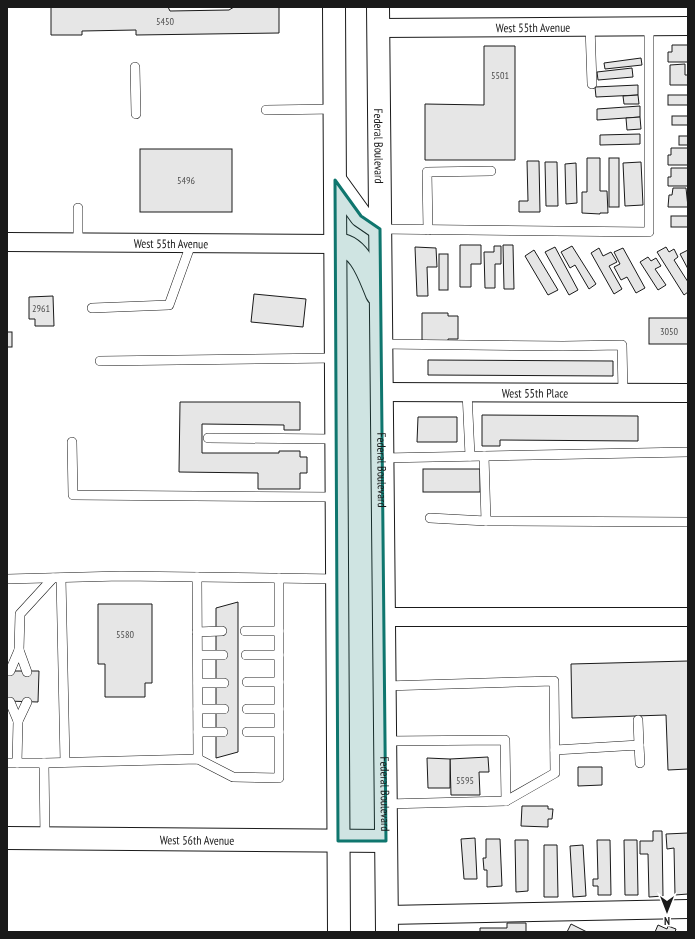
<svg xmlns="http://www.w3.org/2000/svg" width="695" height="939" viewBox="0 0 695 939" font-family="'PT Sans Narrow',sans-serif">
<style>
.building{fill:#e6e6e6;stroke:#1a1a1a}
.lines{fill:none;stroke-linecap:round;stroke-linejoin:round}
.service-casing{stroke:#1a1a1a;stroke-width:10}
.minor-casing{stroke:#1a1a1a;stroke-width:20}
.tertiary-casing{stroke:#1a1a1a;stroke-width:24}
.primary-casing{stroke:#1a1a1a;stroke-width:24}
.service{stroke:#fff;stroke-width:9}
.minor{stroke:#fff;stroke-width:18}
.tertiary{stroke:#fff;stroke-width:22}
.primary{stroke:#fff;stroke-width:22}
.marked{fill:#0f766e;fill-opacity:0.2;stroke:#0f766e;stroke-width:3;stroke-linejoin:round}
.labels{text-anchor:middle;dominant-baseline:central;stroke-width:3;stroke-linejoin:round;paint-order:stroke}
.number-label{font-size:10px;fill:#4d4d4d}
.street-label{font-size:12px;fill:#1a1a1a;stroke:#fff}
</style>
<rect width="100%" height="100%" fill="#fff"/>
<g class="building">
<polygon points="51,7 168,7 170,11 229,10 234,7 279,7 279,33 136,35 136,30 82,31 82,35 51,35"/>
<polygon points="672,45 688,45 688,62 668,62 668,52 672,52"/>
<polygon points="484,46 515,46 515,160 425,160 425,104 484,105"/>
<polygon points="641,58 642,65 605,69 604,63"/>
<polygon points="685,64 685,75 688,75 688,85 670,85 670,65"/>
<polygon points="632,68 633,77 598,80 597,72"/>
<polygon points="638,85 638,95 596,97 595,87"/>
<polygon points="638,95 639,104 624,104 623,96"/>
<rect x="668" y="95" width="20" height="10"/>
<polygon points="640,106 640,117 597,120 597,109"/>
<rect x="672" y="116" width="16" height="9"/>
<polygon points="640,117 641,129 627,130 626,118"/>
<polygon points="640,134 640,144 600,145 600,135"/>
<rect x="679" y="136" width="9" height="9"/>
<polygon points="671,148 688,148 688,165 668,165 668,155 671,155"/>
<rect x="140" y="149" width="92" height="63"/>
<polygon points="587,158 600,158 600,191 607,191 608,213 600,213 600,214 582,213 582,192 587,192"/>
<rect x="609" y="158" width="10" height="49"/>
<polygon points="527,161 539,161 540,212 519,212 519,201 528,201"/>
<polygon points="545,162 557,162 558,206 546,206"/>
<polygon points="641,162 643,205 625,206 623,163"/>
<polygon points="576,163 577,203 566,204 565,164"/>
<polygon points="671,168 688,168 688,186 668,186 668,177 671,177"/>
<polygon points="673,188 686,188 688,207 668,207 669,195 672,195"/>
<rect x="671" y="216" width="17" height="11"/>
<polygon points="460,245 481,245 481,264 471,264 471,287 460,287"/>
<polygon points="503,245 513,245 514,289 504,289"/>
<polygon points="494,246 501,246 501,264 495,264 495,288 485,288 484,252 494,252"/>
<polygon points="572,246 596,284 589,289 575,265 570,268 561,252"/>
<polygon points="415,247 436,248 437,267 427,267 428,296 417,296"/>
<polygon points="555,247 578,290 569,295 545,252"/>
<polygon points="666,247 669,252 674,249 678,257 674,260 688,282 688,292 684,295 657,252"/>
<polygon points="599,248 603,256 611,252 617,262 609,266 622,289 614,294 591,253"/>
<polygon points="623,248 645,288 636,293 627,277 621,280 614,267 620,264 614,252"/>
<polygon points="534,250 558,290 548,295 525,256"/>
<polygon points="688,250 688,269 680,254"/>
<rect x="439" y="254" width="9" height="36"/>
<polygon points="648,257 651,261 656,258 661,266 655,269 666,285 658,290 640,262"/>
<polygon points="254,294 306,299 303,327 251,322"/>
<polygon points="53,296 54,326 35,326 35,319 29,319 29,297"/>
<polygon points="422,313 448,313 448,316 458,316 458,339 448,339 448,342 422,342"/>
<rect x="649" y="318" width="39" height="26"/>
<rect x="7" y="332" width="5" height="15"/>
<polygon points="428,360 613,361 613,376 428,375"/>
<polygon points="180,402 300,402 300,430 284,430 284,425 202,424 202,453 279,453 279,451 300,451 300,457 307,457 307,473 300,473 300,489 258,489 258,473 179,472"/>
<polygon points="482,415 638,416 638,441 500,440 500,446 482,446"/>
<polygon points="418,417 457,417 457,442 417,442"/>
<rect x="423" y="469" width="57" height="23"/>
<polygon points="238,602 238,752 216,758 216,608"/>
<polygon points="98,604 152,604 152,683 145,683 145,697 105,697 105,664 98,664"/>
<polygon points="688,661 688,769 668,770 666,715 572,718 571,664"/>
<polygon points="7,671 39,671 38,702 7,701"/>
<polygon points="488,757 489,772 479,772 480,795 451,795 450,759"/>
<polygon points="427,758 450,759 450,788 428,788"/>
<polygon points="578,767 602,767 602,785 578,786"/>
<polygon points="522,806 548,806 548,809 553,809 552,819 548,819 548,827 521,826"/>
<polygon points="653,831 662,831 663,896 649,897 648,854 640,854 640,841 653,841"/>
<polygon points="688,833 688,894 675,895 674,848 667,849 666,834"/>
<polygon points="475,838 477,879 464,879 461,839"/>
<polygon points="486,839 500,839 502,886 487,887 487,870 484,870 483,858 486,858"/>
<polygon points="515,840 528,840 528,891 516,892"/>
<polygon points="597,840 610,840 611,895 598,895 598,886 593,886 593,879 598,879"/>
<polygon points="624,840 637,840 638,895 625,895"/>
<polygon points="544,845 557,845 558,897 544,897"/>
<polygon points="583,845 586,896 573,897 570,846"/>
<polygon points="507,923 526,923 526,932 480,932 480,928 507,928"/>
<polygon points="571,924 587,932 567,932"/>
<polygon points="658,925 667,929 668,926 676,929 675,932 655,932"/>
</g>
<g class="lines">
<defs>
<g id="service">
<polyline points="590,26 592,84"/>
<polyline points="135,67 136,114"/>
<polyline points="266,110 335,109"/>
<polyline points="380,229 649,232 649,26"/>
<polyline points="428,230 427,172 491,171"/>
<polyline points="78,243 78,208"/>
<polyline points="92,308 169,305 191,244"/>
<polyline points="381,344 563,346 622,345 623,393"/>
<polyline points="100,361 336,358"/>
<polyline points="467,392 470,456"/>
<polyline points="208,438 336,439"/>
<polyline points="72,442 73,495 336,497"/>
<polyline points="484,456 486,521"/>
<polyline points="383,458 688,452"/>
<polyline points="430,518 486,521 688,522"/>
<polyline points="197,577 198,759"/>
<polyline points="61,578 65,762"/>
<polyline points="7,579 121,576 338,579"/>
<polyline points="245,631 279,631"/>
<polyline points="197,632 222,631"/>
<polyline points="19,650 20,614 53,578"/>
<polyline points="198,655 223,655"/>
<polyline points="246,655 279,655"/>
<polyline points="10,671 19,650 27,672"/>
<polyline points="247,682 279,682"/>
<polyline points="198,683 224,683"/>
<polyline points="385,686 554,681 555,773 506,801 386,804"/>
<polyline points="10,702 18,721"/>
<polyline points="198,709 224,709"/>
<polyline points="247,709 279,709"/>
<polyline points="638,720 639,745"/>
<polyline points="198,732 223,732"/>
<polyline points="247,732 279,732"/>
<polyline points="385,741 505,740 506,801"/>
<polyline points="555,750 639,745 640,763"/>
<polyline points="7,763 44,763 45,838"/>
<polyline points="17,763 18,721 27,702"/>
<polyline points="44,763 198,759 233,777 279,778 279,578"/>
</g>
<g id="minor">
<path id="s1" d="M378,28L688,26"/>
<path id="s2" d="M7,242L335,244"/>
<path id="s3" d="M382,392L688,393"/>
<polyline points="384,617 688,617"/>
<polyline points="387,915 688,909"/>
</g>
<g id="tertiary">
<path id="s4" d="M7,838L386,841"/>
</g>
<g id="primary">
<polyline points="334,7 339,932"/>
<path id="s5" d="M378,7L387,932"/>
<polyline points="335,180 361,216 380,229"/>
<path d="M335,244C360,244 369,275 377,294"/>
</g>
</defs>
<use href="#service" class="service-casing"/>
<use href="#minor" class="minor-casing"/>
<use href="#tertiary" class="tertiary-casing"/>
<use href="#primary" class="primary-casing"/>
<use href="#service" class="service"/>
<use href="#minor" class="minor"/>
<use href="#tertiary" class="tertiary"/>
<use href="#primary" class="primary"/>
</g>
<path class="marked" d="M335,180L361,216L380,229L386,841H338Z"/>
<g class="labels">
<g class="number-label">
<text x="165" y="21">5450</text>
<text x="500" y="75">5501</text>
<text x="186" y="180">5496</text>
<text x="41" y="308">2961</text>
<text x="669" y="331">3050</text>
<text x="125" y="634">5580</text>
<text x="465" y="780">5595</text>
</g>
<g class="street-label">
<text stroke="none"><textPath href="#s1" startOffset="155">West 55th Avenue</textPath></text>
<text stroke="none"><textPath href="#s5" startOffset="139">Federal Boulevard</textPath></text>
<text stroke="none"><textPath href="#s2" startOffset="164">West 55th Avenue</textPath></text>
<text stroke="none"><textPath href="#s3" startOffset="153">West 55th Place</textPath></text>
<text stroke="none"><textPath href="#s5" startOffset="463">Federal Boulevard</textPath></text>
<text stroke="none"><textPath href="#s5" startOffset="787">Federal Boulevard</textPath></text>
<text stroke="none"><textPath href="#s4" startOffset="190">West 56th Avenue</textPath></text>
</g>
</g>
<rect width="695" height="939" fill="none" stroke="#1a1a1a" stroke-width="16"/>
<g transform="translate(667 911) rotate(180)" stroke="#ffffff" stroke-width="3" paint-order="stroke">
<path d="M0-3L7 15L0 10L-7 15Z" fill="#1a1a1a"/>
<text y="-6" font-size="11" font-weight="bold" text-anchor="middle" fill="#1a1a1a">N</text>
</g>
</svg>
